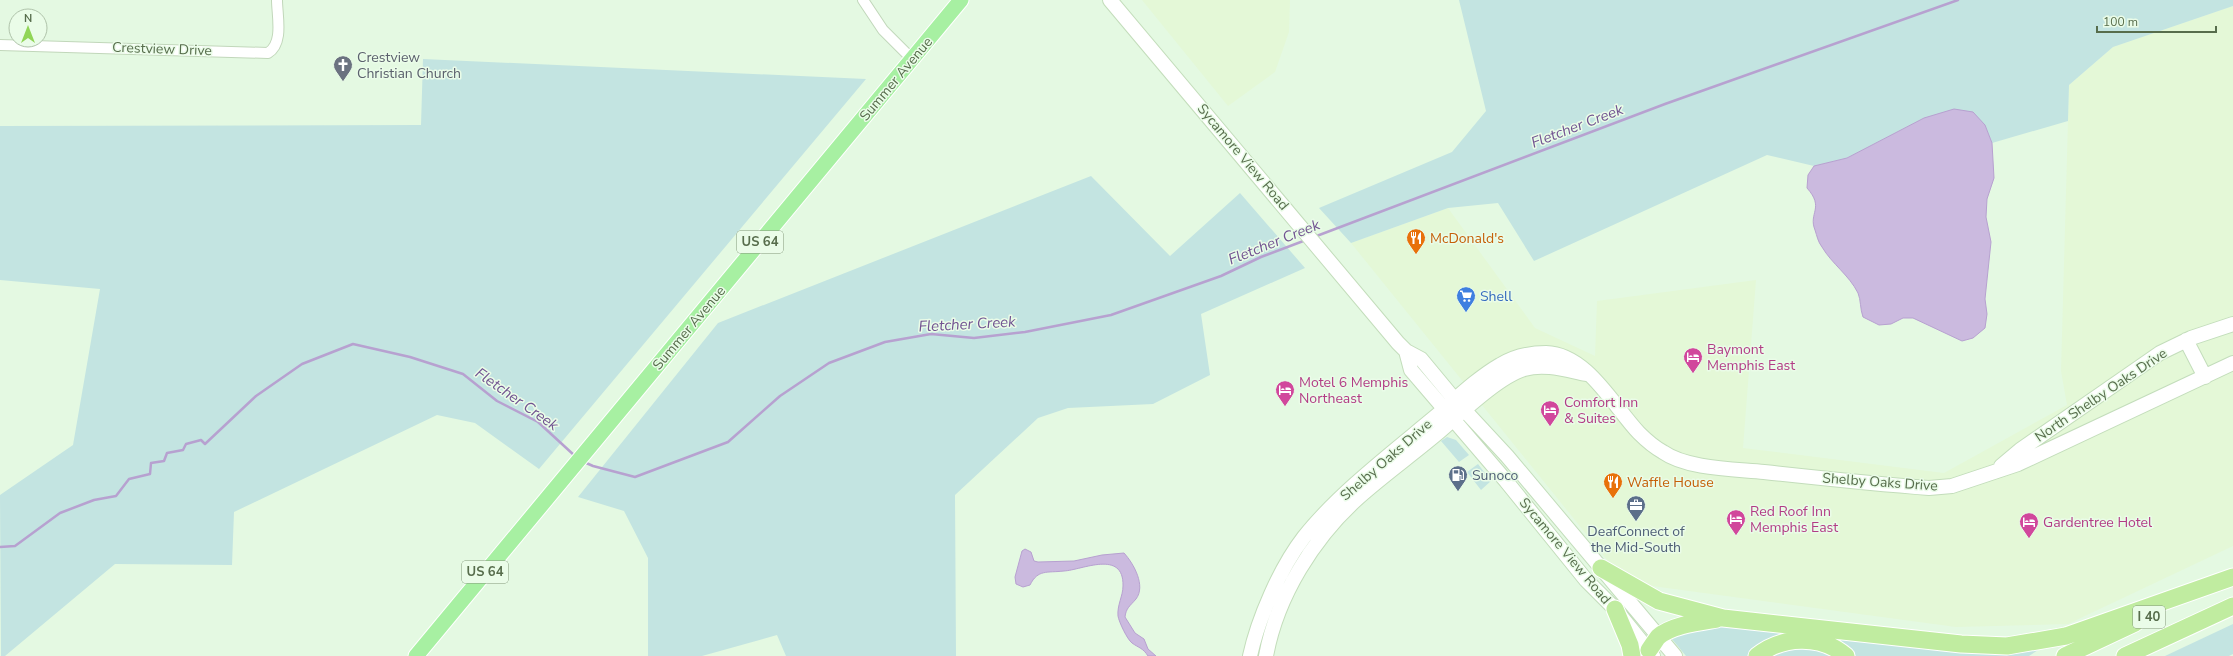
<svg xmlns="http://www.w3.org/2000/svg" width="2233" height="656" viewBox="0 0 2233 656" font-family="'Nunito Sans',sans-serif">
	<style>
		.commercial { fill: #e4f8d7 }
		.green { fill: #c3e4e1 }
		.water { fill: #cbbadf; stroke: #b7a1d0 }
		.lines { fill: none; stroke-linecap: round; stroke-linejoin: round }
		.stream { stroke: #b7a1d0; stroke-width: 2.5 }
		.street-casing { stroke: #c1d7ba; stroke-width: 12 }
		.secondary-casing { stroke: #c3ddbb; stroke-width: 16 }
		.primary-casing { stroke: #fff; stroke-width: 17 }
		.highway-casing { stroke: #fff; stroke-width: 19 }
		.street { stroke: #fff; stroke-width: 10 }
		.secondary { stroke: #fff; stroke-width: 14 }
		.primary { stroke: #a7f0a2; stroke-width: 15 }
		.highway { stroke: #c0eca0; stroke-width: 17 }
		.labels { text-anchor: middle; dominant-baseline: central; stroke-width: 3; stroke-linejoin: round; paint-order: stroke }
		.shield { fill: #eafce8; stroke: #83987b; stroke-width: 1 }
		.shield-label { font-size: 13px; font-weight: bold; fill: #576d4c }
		.street-label { font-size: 14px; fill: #576d4c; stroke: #eafce8 }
		.worship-label { font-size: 14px; fill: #5b616d; stroke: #eafce8; text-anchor: start }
		.food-label { font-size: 14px; fill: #c56008; stroke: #eafce8; text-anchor: start }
		.shop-label { font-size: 14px; fill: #366cbe; stroke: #eafce8; text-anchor: start }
		.hotel-label { font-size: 14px; fill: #b23c85; stroke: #eafce8; text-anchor: start }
		.service-label { font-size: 14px; fill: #4e5e75; stroke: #eafce8; text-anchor: start }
		.water-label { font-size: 15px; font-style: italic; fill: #715391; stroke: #eafce8 }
	</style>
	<rect width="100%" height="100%" fill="#e4f9e2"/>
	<path class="commercial" d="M1142 0H1290L1289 32 1275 72 1228 106Z
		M2233 6V546L2068 624 1956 627 1652 586 1608 561 1351 243 1448 208 1535 328 1595 356 1597 301 1756 280 1743 448 1944 473 2067 405 2061 371 2069 85 2113 47Z"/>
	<path class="green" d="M1459 0H2233V6L2113 47 2069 85 2068 121 1992 143 1985 125 1924 118 1847 158 1814 166 1767 155 1534 261 1498 203 1448 208 1351 243 1319 208 1452 152 1486 111Z
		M423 59 866 79 539 469 475 423 437 415 234 512 232 565 115 564 5 656H1L0 495 73 445 100 289 0 280V126L421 125Z
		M1091 176 1170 256 1240 193 1305 268 1201 314 1210 375 1153 404 1068 408 1038 418 955 495 956 656H786L777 635 702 656H648V558L624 511 578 497 718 323Z
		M1447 437 1456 440 1469 455 1459 462 1441 441Z
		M1478 464 1491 481 1481 490 1467 472Z
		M1723 623 2041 648 2029 656H1856L1837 642 1749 656H1686L1672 639 1673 633Z
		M2233 624V654L2229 656H2165Z
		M1800 644 1838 656H1765Z"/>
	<path class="water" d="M1954 109 1973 112 1985 125 1992 143 1994 178 1987 199 1986 217 1991 242 1985 299 1987 314 1985 328 1973 338 1962 341 1913 318H1903L1891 324 1879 325 1863 317C1860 309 1861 300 1858 293 1849 275 1832 264 1822 247 1818 242 1817 236 1815 230 1808 213 1825 208 1807 188L1808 175 1814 166 1847 158 1924 118Z
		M1025 549 1031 552 1034 561 1038 562 1074 561 1102 555 1124 553C1134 564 1146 586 1136 599 1130 606 1126 608 1125 617L1135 633 1144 639 1148 649 1156 656H1148C1143 648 1139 648 1132 643 1127 639 1119 622 1118 616 1117 605 1123 596 1123 586 1124 549 1082 570 1064 571 1047 573 1038 569 1030 585L1023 587 1016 584 1015 577 1022 551Z"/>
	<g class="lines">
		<path class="stream" d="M1314 237 1665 104 1958 0
			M584 462 593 466 635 477 728 442 780 396 829 363 885 342 931 334 974 338 1025 332 1111 315 1221 276 1261 257 1306 240
			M0 547 15 546 60 513 94 500 116 496 129 479 150 474 151 463 164 461 167 453 183 450 186 444 201 440 205 444 256 396 302 364 353 344 410 357 463 374 497 401 538 422 575 456"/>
		<g class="street-casing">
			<path id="street" d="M863 0 883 30 912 59
				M0 45 268 53C284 43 277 16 277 0"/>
		</g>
		<g class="secondary-casing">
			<path id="secondary" d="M1110 0 1398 343 1406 351 1421 359 1455 400 1507 456 1675 656
				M2186 340 2205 377
				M1406 351 1411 370 1506 481 1586 580 1615 609 1653 656
				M2001 466 2020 450 2160 353 2191 338 2233 324
				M1250 656C1258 619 1280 568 1304 537 1338 494 1393 452 1435 417 1456 399 1476 379 1500 365 1513 357 1530 353 1546 353 1587 354 1614 407 1639 433 1646 440 1654 447 1663 452 1687 469 1735 469 1764 472 1819 478 1874 484 1929 488L1952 486 2018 464 2233 363
				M1266 656C1277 596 1314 537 1359 497 1385 474 1413 454 1439 432 1460 414 1498 377 1524 369 1545 363 1566 370 1586 374"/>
		</g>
		<g class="primary-casing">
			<path id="primary" d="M416 656 961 0"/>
		</g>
		<g class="highway-casing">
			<path id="highway" d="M1601 568 1659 601 1723 618 1961 644 2007 646 2066 636 2233 577
				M1615 609 1630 645 1632 656
				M1649 650C1652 646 1655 641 1658 637 1672 625 1699 622 1717 619
				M1757 656C1782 636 1820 634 1846 656
				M2065 656 2135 623
				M2125 656 2233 606"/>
		</g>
		<use href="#street" class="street"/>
		<use href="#secondary" class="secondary"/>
		<use href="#primary" class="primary"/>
		<use href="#highway" class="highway"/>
	</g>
	<defs>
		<g id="church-pin" transform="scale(1)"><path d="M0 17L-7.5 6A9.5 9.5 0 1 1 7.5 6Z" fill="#6b7280" stroke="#eafce8"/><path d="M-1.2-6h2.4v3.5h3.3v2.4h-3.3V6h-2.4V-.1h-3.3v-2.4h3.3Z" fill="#fff"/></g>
		<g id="restaurant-pin" transform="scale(1)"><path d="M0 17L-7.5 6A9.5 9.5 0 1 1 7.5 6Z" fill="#e8710a" stroke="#eafce8"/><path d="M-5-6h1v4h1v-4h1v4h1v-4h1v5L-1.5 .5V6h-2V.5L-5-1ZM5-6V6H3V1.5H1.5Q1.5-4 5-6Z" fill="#fff"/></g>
		<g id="supermarket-pin" transform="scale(1)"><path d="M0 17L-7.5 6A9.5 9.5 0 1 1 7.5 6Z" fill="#3f7fe0" stroke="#eafce8"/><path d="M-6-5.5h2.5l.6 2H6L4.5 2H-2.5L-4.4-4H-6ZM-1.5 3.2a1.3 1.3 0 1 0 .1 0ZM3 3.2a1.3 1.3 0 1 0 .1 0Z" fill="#fff"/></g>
		<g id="hotel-pin" transform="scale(1)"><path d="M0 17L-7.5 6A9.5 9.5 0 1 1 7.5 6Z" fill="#d1479c" stroke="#eafce8"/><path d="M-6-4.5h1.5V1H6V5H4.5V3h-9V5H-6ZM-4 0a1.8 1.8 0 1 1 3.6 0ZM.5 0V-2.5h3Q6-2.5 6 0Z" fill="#fff"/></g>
		<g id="fuel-pin" transform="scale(1)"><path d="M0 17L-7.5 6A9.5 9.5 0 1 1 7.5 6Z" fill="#5c6f8a" stroke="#eafce8"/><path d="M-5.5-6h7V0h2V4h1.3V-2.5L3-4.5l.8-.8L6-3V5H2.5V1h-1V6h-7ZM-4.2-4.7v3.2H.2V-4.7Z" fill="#fff"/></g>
		<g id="office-pin" transform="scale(1)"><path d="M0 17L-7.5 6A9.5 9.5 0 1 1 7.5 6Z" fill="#5c6f8a" stroke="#eafce8"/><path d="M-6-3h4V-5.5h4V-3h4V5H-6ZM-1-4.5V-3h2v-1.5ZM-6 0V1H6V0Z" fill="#fff"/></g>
	</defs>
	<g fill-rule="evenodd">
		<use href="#church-pin" x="343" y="65"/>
		<use href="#restaurant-pin" x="1416" y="238"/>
		<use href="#supermarket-pin" x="1466" y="296"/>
		<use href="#hotel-pin" x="1693" y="357"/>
		<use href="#hotel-pin" x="1285" y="390"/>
		<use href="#hotel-pin" x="1550" y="410"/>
		<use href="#fuel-pin" x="1458" y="475"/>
		<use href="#restaurant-pin" x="1613" y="482"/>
		<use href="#office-pin" x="1636" y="505"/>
		<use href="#hotel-pin" x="1736" y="519"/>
		<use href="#hotel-pin" x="2029" y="522"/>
	</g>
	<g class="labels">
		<g class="shield">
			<rect x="737" y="231" width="46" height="22" rx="3"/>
			<rect x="462" y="561" width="46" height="22" rx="3"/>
			<rect x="2133" y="606" width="32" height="22" rx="3"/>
		</g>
		<g class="shield-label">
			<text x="760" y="242">US 64</text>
			<text x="485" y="572">US 64</text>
			<text x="2149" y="617">I 40</text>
		</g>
		<g class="street-label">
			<text transform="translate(162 49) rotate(2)">Crestview Drive</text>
			<text transform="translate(896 79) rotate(-50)">Summer Avenue</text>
			<text transform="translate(1243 157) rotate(50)">Sycamore View Road</text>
			<text transform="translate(689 328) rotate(-50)">Summer Avenue</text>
			<text transform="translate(2101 395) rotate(-34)">North Shelby Oaks Drive</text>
			<text transform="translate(1386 460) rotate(-41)">Shelby Oaks Drive</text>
			<text transform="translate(1880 482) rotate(4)">Shelby Oaks Drive</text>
			<text transform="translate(1565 551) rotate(50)">Sycamore View Road</text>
		</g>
		<g class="worship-label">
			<text x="357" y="57">Crestview<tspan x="357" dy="16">Christian Church</tspan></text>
		</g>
		<g class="food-label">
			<text x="1430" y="238">McDonald's</text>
			<text x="1627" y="482">Waffle House</text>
		</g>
		<g class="shop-label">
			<text x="1480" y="296">Shell</text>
		</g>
		<g class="hotel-label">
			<text x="1707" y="349">Baymont<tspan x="1707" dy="16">Memphis East</tspan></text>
			<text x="1299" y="382">Motel 6 Memphis<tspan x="1299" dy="16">Northeast</tspan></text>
			<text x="1564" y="402">Comfort Inn<tspan x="1564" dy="16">&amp; Suites</tspan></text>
			<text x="1750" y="511">Red Roof Inn<tspan x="1750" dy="16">Memphis East</tspan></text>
			<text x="2043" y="522">Gardentree Hotel</text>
		</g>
		<g class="service-label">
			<text x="1472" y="475">Sunoco</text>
			<text x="1636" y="531" text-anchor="middle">DeafConnect of<tspan x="1636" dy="16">the Mid-South</tspan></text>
		</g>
		<g class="water-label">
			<text transform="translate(1577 126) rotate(-21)">Fletcher Creek</text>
			<text transform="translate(1274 242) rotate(-22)">Fletcher Creek</text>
			<text transform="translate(967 324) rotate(-3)">Fletcher Creek</text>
			<text transform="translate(517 399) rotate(35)">Fletcher Creek</text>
		</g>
	</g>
	<g transform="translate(28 28)"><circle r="19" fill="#eafce8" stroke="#afc3aa"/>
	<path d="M0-3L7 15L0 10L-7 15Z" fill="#90d556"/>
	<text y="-6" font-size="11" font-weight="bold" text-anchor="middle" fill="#576d4c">N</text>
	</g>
	<path d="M2097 26v6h119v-6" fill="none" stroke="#576d4c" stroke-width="2"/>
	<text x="2103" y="26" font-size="12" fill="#576d4c" stroke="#eafce8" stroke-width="3" paint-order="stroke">100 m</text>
</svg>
